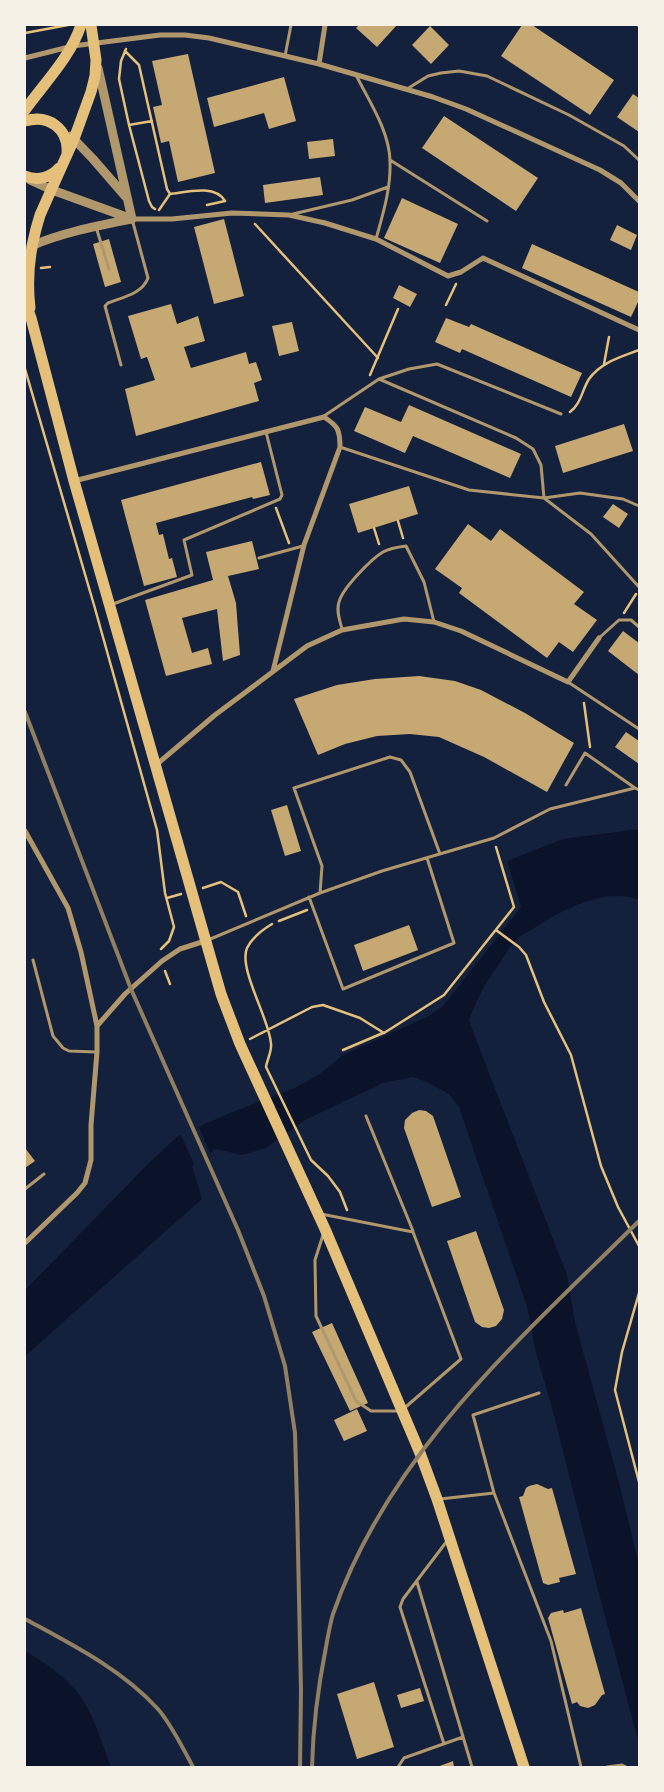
<svg xmlns="http://www.w3.org/2000/svg" width="664" height="1792" viewBox="0 0 664 1792" font-family="'Nunito Sans',sans-serif">
	<style>
		.water { fill: #0b132b }
		.pier { fill: #14213d }
		.building { fill: #c6a872 }
		.lines { fill: none; stroke-linecap: round; stroke-linejoin: round }
		.path { stroke: #e5c07b; stroke-width: 2.5 }
		.service { stroke: #b1986c; stroke-width: 3 }
		.minor { stroke: #b1986c; stroke-width: 5 }
		.tertiary { stroke: #b1986c; stroke-width: 9 }
		.primary { stroke: #e5c07b; stroke-width: 11 }
		.rail { stroke: #918062; stroke-width: 4 }
	</style>
	<rect width="100%" height="100%" fill="#14213d"/>
	<path class="water" d="M639 829V900C607 886 559 911 533 929 528 933 521 934 517 939 511 945 506 953 501 961 488 980 476 998 469 1021L567 1275 575 1322 621 1490 639 1565V1744L597 1586 555 1419 535 1349 528 1310 459 1107 449 1094 427 1082 413 1077 383 1083 305 1120 266 1148 242 1155 216 1149 192 1166 202 1199 25 1356V1290L149 1163 178 1136 230 1113 295 1088 321 1073 343 1055 429 1016 443 1006 521 907 507 861 563 839Z
		M25 1651C44 1662 63 1675 77 1692 92 1710 103 1745 111 1767H25Z"/>
	<path class="pier" d="M198 1125 211 1155 195 1166 180 1133Z"/>
	<path class="building" d="M359 25H397L377 47 356 28Z
		M522 25H532L614 80 590 115 501 56Z
		M430 26 449 45 431 64 412 45Z
		M188 54 215 173 178 182 169 141 161 143 153 107 162 105 152 61Z
		M284 77 296 121 269 129 264 113 214 127 207 98Z
		M633 94 639 98V132L617 117Z
		M444 116 538 178 516 211 422 148Z
		M333 139 335 156 309 159 307 142Z
		M320 177 323 195 265 203 263 185Z
		M402 198 458 224 440 263 384 238Z
		M224 219 244 296 214 304 194 227Z
		M617 225 637 235 631 250 610 240Z
		M109 239 121 282 105 287 93 244Z
		M532 244 639 292V300L631 317 522 268Z
		M399 285 417 294 410 307 393 298Z
		M171 304 177 324 198 316 205 341 184 347 191 368 246 352 249 364 256 362 262 380 254 383 259 401 136 436 125 389 155 380 147 357 141 359 128 316Z
		M446 318 469 327 471 324 582 373 571 397 462 349 460 353 435 342Z
		M292 322 299 351 279 356 272 326Z
		M409 405 521 454 510 478 413 436 405 453 354 431 365 407 401 422Z
		M624 424 633 451 563 473 555 446Z
		M261 462 270 495 253 499 252 497 156 523 159 535 163 534 169 559 172 558 177 577 144 586 121 500Z
		M409 486 418 514 358 533 349 504Z
		M613 504 628 514 619 528 603 517Z
		M468 524 491 541 500 529 584 592 574 604 597 620 573 652 559 642 547 658 459 593 462 588 435 569Z
		M252 541 259 569 228 576 236 603 240 655 223 661 217 609 182 618 192 653 208 648 212 664 166 676 145 600 213 580 206 552Z
		M623 631 639 643V675L608 651Z
		M419 676 455 681 481 690 525 713 574 743 547 792 484 757 439 737 410 734 377 736 345 744 318 755 294 699 337 685 375 679Z
		M626 732 639 741V764L615 747Z
		M287 805 301 851 285 856 271 810Z
		M409 925 418 950 363 971 354 945Z
		M419 1110 426 1111 433 1116 461 1197 432 1207 404 1128 405 1120 412 1113Z
		M25 1148 35 1161 25 1168Z
		M476 1231 504 1310 502 1319 496 1326 489 1328 482 1327 475 1322 447 1241Z
		M332 1323 368 1403 350 1411 312 1332Z
		M357 1409 367 1431 344 1441 334 1420Z
		M537 1484 548 1489 552 1488 576 1574 559 1578 560 1582 548 1585 543 1583 519 1497 523 1496 526 1488 529 1486Z
		M581 1608 605 1694 602 1695 595 1705 588 1708 580 1706 577 1702 572 1704 548 1618 551 1613 563 1610 564 1613Z
		M374 1682 394 1747 357 1759 337 1694Z
		M420 1688 424 1701 401 1708 397 1695Z
		M453 1761 454 1767H437Z"/>
	<g class="lines">
		<path class="path" d="M25 33 68 25
			M126 49 121 61 119 79 129 125 149 201 152 207 155 209
			M125 51 139 65 167 189 170 194C187 192 215 184 225 201
			M129 125 152 121
			M207 205 225 201
			M159 210 170 194
			M255 224 378 358
			M41 268 50 267
			M446 305 456 284
			M604 364 609 337
			M25 369 94 605 157 830 165 893 174 927 169 941 161 949
			M370 375 398 309
			M570 412C581 404 582 390 589 379 601 362 621 357 639 350
			M276 508 289 543
			M398 521 403 538
			M374 528 379 544
			M624 613 636 594
			M584 703 590 747
			M203 888 221 882 238 892 246 916
			M167 898 181 894
			M279 921 307 910
			M272 924C262 930 252 938 247 948 238 969 270 1020 271 1044 272 1051 267 1060 266 1067L311 1160 328 1176 340 1192 347 1210
			M496 930 519 947 526 955 544 1002 571 1055 601 1166 618 1207 639 1246
			M165 971 170 984
			M250 1039 312 1007 323 1005 360 1018 384 1033 444 995 514 907 496 847
			M343 1050 383 1033
			M639 1293 622 1352 615 1390 639 1482"/>
		<path class="service" d="M638 25 639 26
			M285 56 291 25
			M356 75C369 101 390 132 390 162 391 188 383 214 376 239
			M407 89 428 76 441 73 459 71 487 76 569 115 624 146 639 160
			M390 160 487 221
			M293 214 352 200 388 187
			M96 227 109 269
			M121 365 105 306 108 303C123 297 142 294 148 278L132 219
			M379 379 516 438 533 449 541 465 544 498 591 534 639 587
			M324 416 379 379 409 369 437 364 561 414
			M340 447 469 490 544 498 580 493 623 499 639 506
			M259 558 303 546
			M113 604 192 575 184 540 280 499 282 495 266 432
			M342 629C340 621 336 611 339 602 342 589 371 559 383 552 390 548 398 547 406 546L424 582 434 622
			M599 638 619 620H631L639 627
			M568 682 639 729
			M566 785 585 753 635 788
			M320 893 382 871 494 838 550 809 635 788 639 790
			M309 897 343 989 454 943 427 858
			M208 940 320 893 322 866 294 788 390 757 401 760 410 772 440 854
			M33 960 53 1036 63 1048 69 1051 96 1052
			M366 1116 413 1231
			M25 1189 44 1174
			M321 1214 413 1232 461 1359 401 1411H371L356 1401 316 1316 315 1260 323 1235
			M494 1493 473 1415 539 1393
			M440 1499 494 1493 551 1641 581 1767
			M417 1582 472 1767
			M444 1744 400 1607 403 1599 447 1541
			M398 1767 404 1758 463 1737
			M607 1767 622 1765 626 1767"/>
		<path class="minor" d="M25 58 73 46 160 35H185L209 38 319 64 433 97 466 109 600 170 621 183 639 201
			M319 64 325 25
			M132 219H172L232 213 289 215 325 223 376 239 448 276 461 272 483 258 639 330
			M74 481 324 417C338 426 340 430 340 447L304 545 273 671
			M156 765 215 715 307 646 342 630 404 619 434 622 461 631 568 682 599 638
			M25 831 68 908 81 952 97 1026
			M25 1243 77 1193 85 1183 91 1160V1125L97 1052V1026L125 994 162 961 180 949 205 941"/>
		<path class="tertiary" d="M98 68 132 219
			M71 136 93 159 126 197
			M30 180 52 190 132 219
			M31 246C64 232 97 226 132 219"/>
		<path class="primary" d="M25 110C45 82 70 58 81 25
			M25 121C49 114 69 129 67 154
			M25 176C37 181 51 178 59 168
			M25 302 31 318 74 481 221 994 240 1044 325 1229 420 1453 437 1499 524 1767
			M30 308C27 282 29 255 36 229L40 215 74 139 91 92 95 76 96 60 91 25"/>
		<path class="rail" d="M25 712 131 989 238 1230 264 1296 285 1366 295 1433 297 1504 301 1690 300 1767
			M25 1619C71 1644 121 1669 157 1708 170 1722 184 1750 193 1767
			M312 1767C313 1727 318 1687 326 1647 328 1636 330 1624 333 1614 389 1452 521 1338 639 1221"/>
	</g>
	<rect width="664" height="1792" fill="none" stroke="#f6f1e7" stroke-width="52"/>
</svg>
